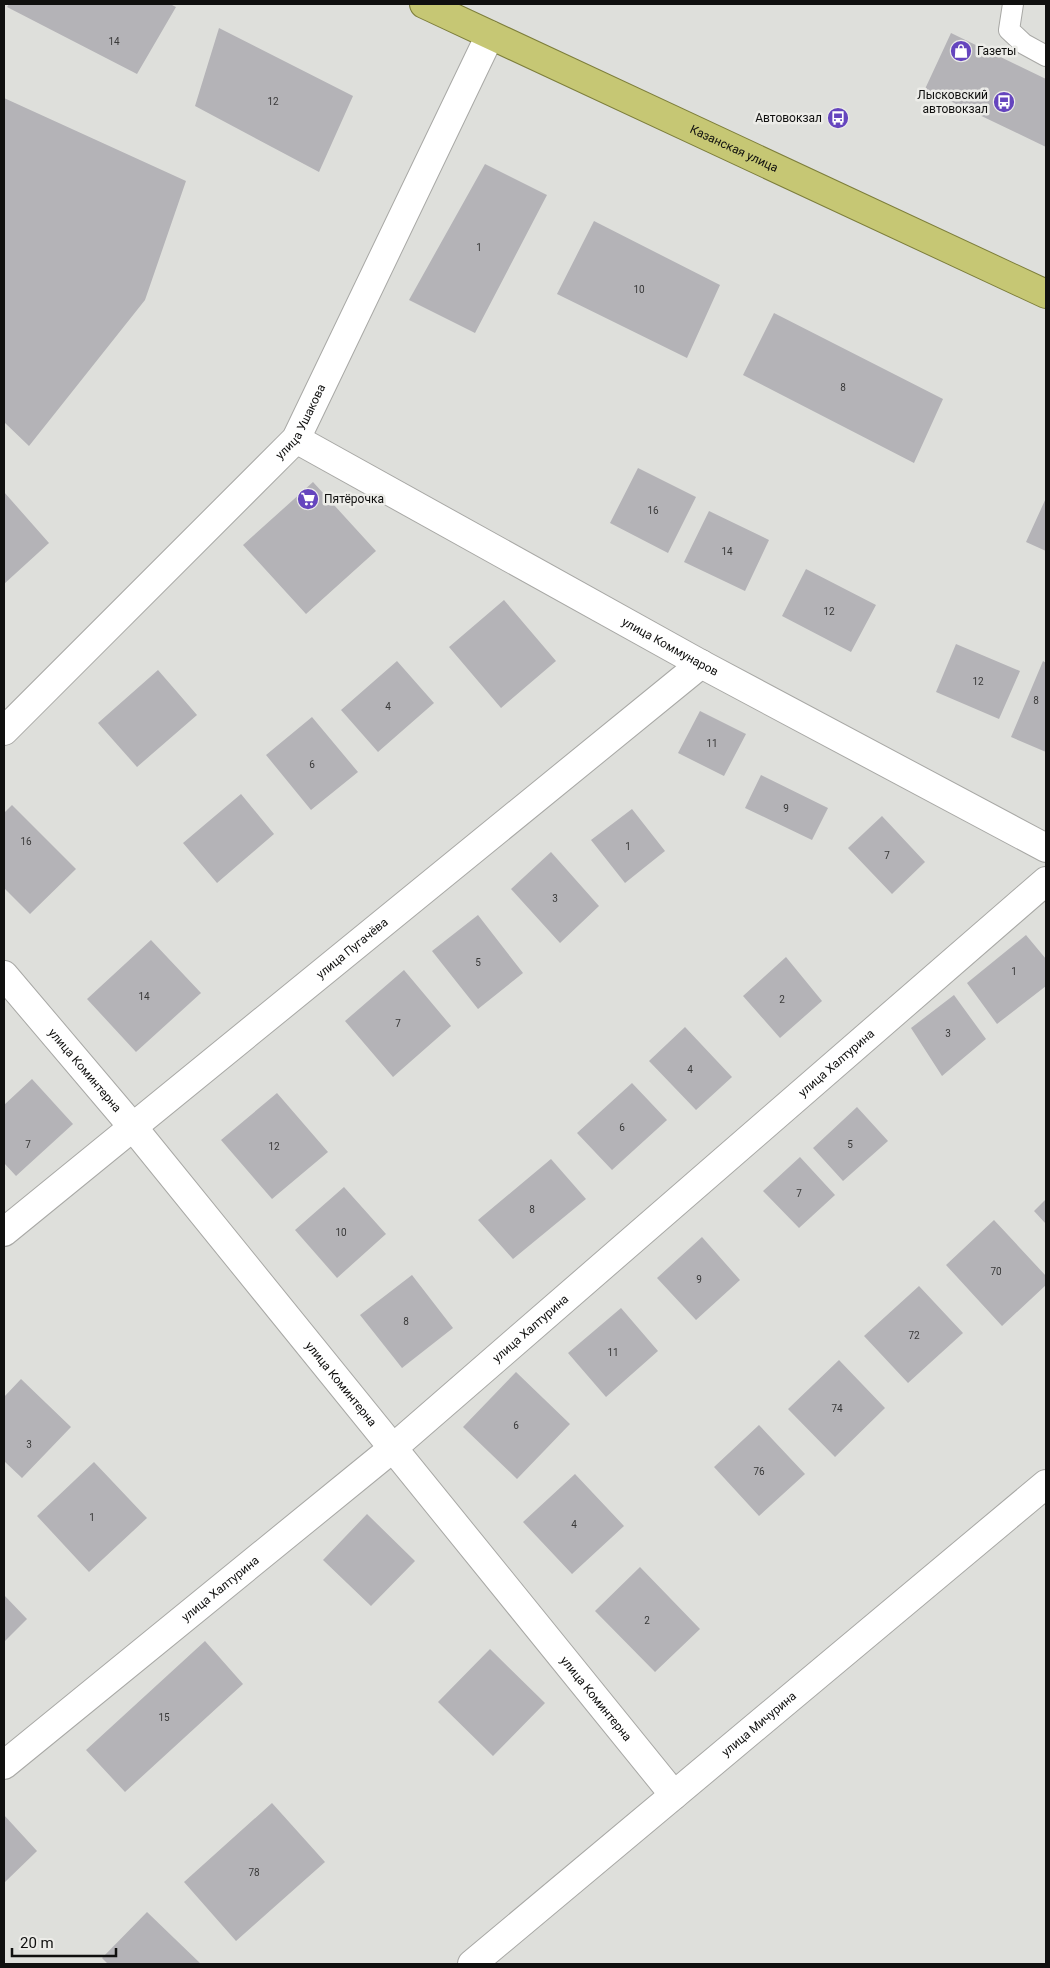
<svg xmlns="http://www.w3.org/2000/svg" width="1050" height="1968" viewBox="0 0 1050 1968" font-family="Roboto,sans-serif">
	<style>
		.building { fill: #b4b3b7 }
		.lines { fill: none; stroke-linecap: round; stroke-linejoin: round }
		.service-casing { stroke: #a8a8a5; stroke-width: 22 }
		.minor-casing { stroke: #a8a8a5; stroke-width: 30 }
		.secondary-casing { stroke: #a8a8a5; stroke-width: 30 }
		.trunk-casing { stroke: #7d7e3b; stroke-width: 30 }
		.service { stroke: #fff; stroke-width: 20 }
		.minor { stroke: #fff; stroke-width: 28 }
		.secondary { stroke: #fff; stroke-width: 28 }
		.trunk { stroke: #c6c774; stroke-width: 28 }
		.labels { text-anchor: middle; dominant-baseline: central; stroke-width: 5; stroke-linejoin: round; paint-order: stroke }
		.number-label { font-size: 10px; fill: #393939 }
		.poi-label { font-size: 12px; fill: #10100f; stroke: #ecece8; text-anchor: start }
		.street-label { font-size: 12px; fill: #10100f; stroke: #ecece8 }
	</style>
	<rect width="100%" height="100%" fill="#dedfdb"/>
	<path class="building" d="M9 4H170L176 7 137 74 7 7Z
		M219 28 353 96 319 172 195 106Z
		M951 33 1046 79V147L925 89Z
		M4 98 186 181 145 300 29 446 4 422Z
		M485 164 547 195 475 333 409 300Z
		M594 221 720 285 687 358 557 294Z
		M774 313 943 399 914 463 743 375Z
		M638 468 696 497 668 553 610 523Z
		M313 482 376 551 306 614 243 545Z
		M4 492 49 543 4 584Z
		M1046 498V551L1026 542Z
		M709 511 769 540 745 591 684 562Z
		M806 569 876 605 851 652 782 616Z
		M504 600 556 661 501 708 449 647Z
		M956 644 1020 671 999 719 936 692Z
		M397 661 434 703 378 752 341 710Z
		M1043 661 1046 663V752L1011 737Z
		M158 670 197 715 137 767 98 723Z
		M700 711 746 734 724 776 678 753Z
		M312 717 358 772 311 810 266 755Z
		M761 775 828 808 812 840 745 808Z
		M241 794 274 834 217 883 183 843Z
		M12 805 76 869 30 914 4 888V813Z
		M632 809 665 851 625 883 591 840Z
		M882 816 925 862 892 894 848 848Z
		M551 852 599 906 560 943 511 889Z
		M478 915 523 973 478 1009 432 951Z
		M1026 935 1046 959V986L997 1024 967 983Z
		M151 940 201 993 136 1052 87 999Z
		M786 957 822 1001 780 1038 743 996Z
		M404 970 451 1026 393 1077 345 1021Z
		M954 995 986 1039 942 1076 911 1028Z
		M685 1027 732 1077 696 1110 649 1061Z
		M32 1079 73 1124 16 1176 4 1163V1105Z
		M632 1083 667 1120 612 1170 577 1133Z
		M277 1093 328 1152 272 1199 221 1140Z
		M857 1107 888 1141 843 1181 813 1148Z
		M800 1157 835 1195 799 1228 763 1191Z
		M551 1159 586 1199 513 1259 478 1220Z
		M344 1187 386 1234 337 1278 295 1230Z
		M1046 1199V1224L1034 1211Z
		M994 1220 1046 1276V1285L1002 1326 946 1265Z
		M702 1237 740 1280 696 1320 657 1278Z
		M412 1275 453 1328 402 1368 360 1315Z
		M919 1286 963 1333 908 1383 864 1336Z
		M621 1308 658 1351 606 1397 568 1353Z
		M839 1360 885 1408 835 1457 788 1409Z
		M516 1372 570 1424 517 1479 463 1427Z
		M21 1379 71 1427 22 1478 4 1461V1397Z
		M759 1425 805 1474 759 1516 714 1467Z
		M94 1462 147 1518 89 1572 37 1516Z
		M575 1474 624 1526 572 1574 523 1522Z
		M367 1514 415 1561 371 1606 323 1560Z
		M640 1567 700 1629 655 1672 595 1611Z
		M4 1595 27 1619 4 1642Z
		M205 1641 243 1684 125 1792 86 1750Z
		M490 1649 545 1703 493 1756 438 1702Z
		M272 1803 325 1862 236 1941 184 1882Z
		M4 1815 37 1851 4 1883Z
		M147 1912 201 1964H108L102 1958Z"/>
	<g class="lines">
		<g class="service-casing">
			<path id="service" d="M1013 4 1009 30 1024 44 1046 56"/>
		</g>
		<g class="minor-casing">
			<g id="minor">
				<path id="s1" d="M296 439 701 664 1046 848"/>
				<path id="s2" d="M4 731 296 439 490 35"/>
				<path id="s3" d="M4 975 132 1126 674 1795"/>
				<path id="s4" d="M4 1232 701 664"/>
				<path id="s5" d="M4 1765 393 1448 1046 881"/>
			</g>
		</g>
		<g class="secondary-casing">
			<g id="secondary">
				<path id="s6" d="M472 1964 1046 1484"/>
			</g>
		</g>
		<g class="trunk-casing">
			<g id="trunk">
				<path id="s7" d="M424 4 1046 294"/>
			</g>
		</g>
		<use href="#service" class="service"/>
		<use href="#minor" class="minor"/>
		<use href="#secondary" class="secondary"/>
		<use href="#trunk" class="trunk"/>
	</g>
	<defs>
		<g id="shop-disc" transform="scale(1.125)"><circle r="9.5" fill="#6545be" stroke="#ecece8"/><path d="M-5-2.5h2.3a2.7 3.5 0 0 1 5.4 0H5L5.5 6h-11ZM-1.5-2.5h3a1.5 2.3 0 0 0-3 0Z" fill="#fff"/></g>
		<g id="bus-disc" transform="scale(1.125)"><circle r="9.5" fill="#6545be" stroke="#ecece8"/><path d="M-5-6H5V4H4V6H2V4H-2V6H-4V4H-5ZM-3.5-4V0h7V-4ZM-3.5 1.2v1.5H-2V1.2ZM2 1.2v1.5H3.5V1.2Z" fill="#fff"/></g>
		<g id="supermarket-disc" transform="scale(1.125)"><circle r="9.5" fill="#6545be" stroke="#ecece8"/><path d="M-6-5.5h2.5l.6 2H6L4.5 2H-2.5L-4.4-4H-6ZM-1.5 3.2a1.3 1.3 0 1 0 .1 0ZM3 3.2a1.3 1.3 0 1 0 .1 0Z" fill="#fff"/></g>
	</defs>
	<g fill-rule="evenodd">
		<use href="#shop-disc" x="961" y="51"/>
		<use href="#bus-disc" x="1004" y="102"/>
		<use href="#bus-disc" x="838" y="118"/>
		<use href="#supermarket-disc" x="308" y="499"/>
	</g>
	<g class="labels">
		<g class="number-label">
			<text x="114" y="41">14</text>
			<text x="273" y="101">12</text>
			<text x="479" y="247">1</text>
			<text x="639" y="289">10</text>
			<text x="843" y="387">8</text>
			<text x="653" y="510">16</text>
			<text x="727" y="551">14</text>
			<text x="829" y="611">12</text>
			<text x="978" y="681">12</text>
			<text x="1036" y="700">8</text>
			<text x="388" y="706">4</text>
			<text x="712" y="743">11</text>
			<text x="312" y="764">6</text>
			<text x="786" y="808">9</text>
			<text x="26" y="841">16</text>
			<text x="628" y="846">1</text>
			<text x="887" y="855">7</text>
			<text x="555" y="898">3</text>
			<text x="478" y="962">5</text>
			<text x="1014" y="971">1</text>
			<text x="144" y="996">14</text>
			<text x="782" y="999">2</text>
			<text x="398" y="1023">7</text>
			<text x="948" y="1033">3</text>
			<text x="690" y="1069">4</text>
			<text x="622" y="1127">6</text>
			<text x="28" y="1144">7</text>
			<text x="850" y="1144">5</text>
			<text x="274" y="1146">12</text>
			<text x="799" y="1193">7</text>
			<text x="532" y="1209">8</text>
			<text x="341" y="1232">10</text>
			<text x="996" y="1271">70</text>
			<text x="699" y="1279">9</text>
			<text x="406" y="1321">8</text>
			<text x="914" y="1335">72</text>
			<text x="613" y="1352">11</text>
			<text x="837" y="1408">74</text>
			<text x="516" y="1425">6</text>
			<text x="29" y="1444">3</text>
			<text x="759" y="1471">76</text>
			<text x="92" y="1517">1</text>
			<text x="574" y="1524">4</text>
			<text x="647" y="1620">2</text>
			<text x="164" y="1717">15</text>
			<text x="254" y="1872">78</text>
		</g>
		<g class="poi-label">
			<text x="977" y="51">Газеты</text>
			<text x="988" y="95" text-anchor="end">Лысковский<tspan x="988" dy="14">автовокзал</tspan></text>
			<text x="822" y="118" text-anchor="end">Автовокзал</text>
			<text x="324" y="499">Пятёрочка</text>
		</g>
		<g class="street-label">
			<text stroke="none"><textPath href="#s7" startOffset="342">Казанская улица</textPath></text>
			<text stroke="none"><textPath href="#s2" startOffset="430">улица Ушакова</textPath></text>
			<text stroke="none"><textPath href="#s1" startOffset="428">улица Коммунаров</textPath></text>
			<text stroke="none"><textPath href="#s4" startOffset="449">улица Пугачёва</textPath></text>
			<text stroke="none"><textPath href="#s5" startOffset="1089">улица Халтурина</textPath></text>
			<text stroke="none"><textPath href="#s3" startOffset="125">улица Коминтерна</textPath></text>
			<text stroke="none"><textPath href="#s5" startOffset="684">улица Халтурина</textPath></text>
			<text stroke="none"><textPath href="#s3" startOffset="530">улица Коминтерна</textPath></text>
			<text stroke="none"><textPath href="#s5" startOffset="279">улица Халтурина</textPath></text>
			<text stroke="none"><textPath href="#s3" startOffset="935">улица Коминтерна</textPath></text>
			<text stroke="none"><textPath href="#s6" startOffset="374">улица Мичурина</textPath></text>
		</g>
	</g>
	<rect width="1050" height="1968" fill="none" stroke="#10100f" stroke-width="10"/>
	<path d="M12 1948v8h104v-8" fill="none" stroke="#10100f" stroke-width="2.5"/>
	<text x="20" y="1948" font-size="15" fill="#10100f" stroke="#ecece8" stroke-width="4" paint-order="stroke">20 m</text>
</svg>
